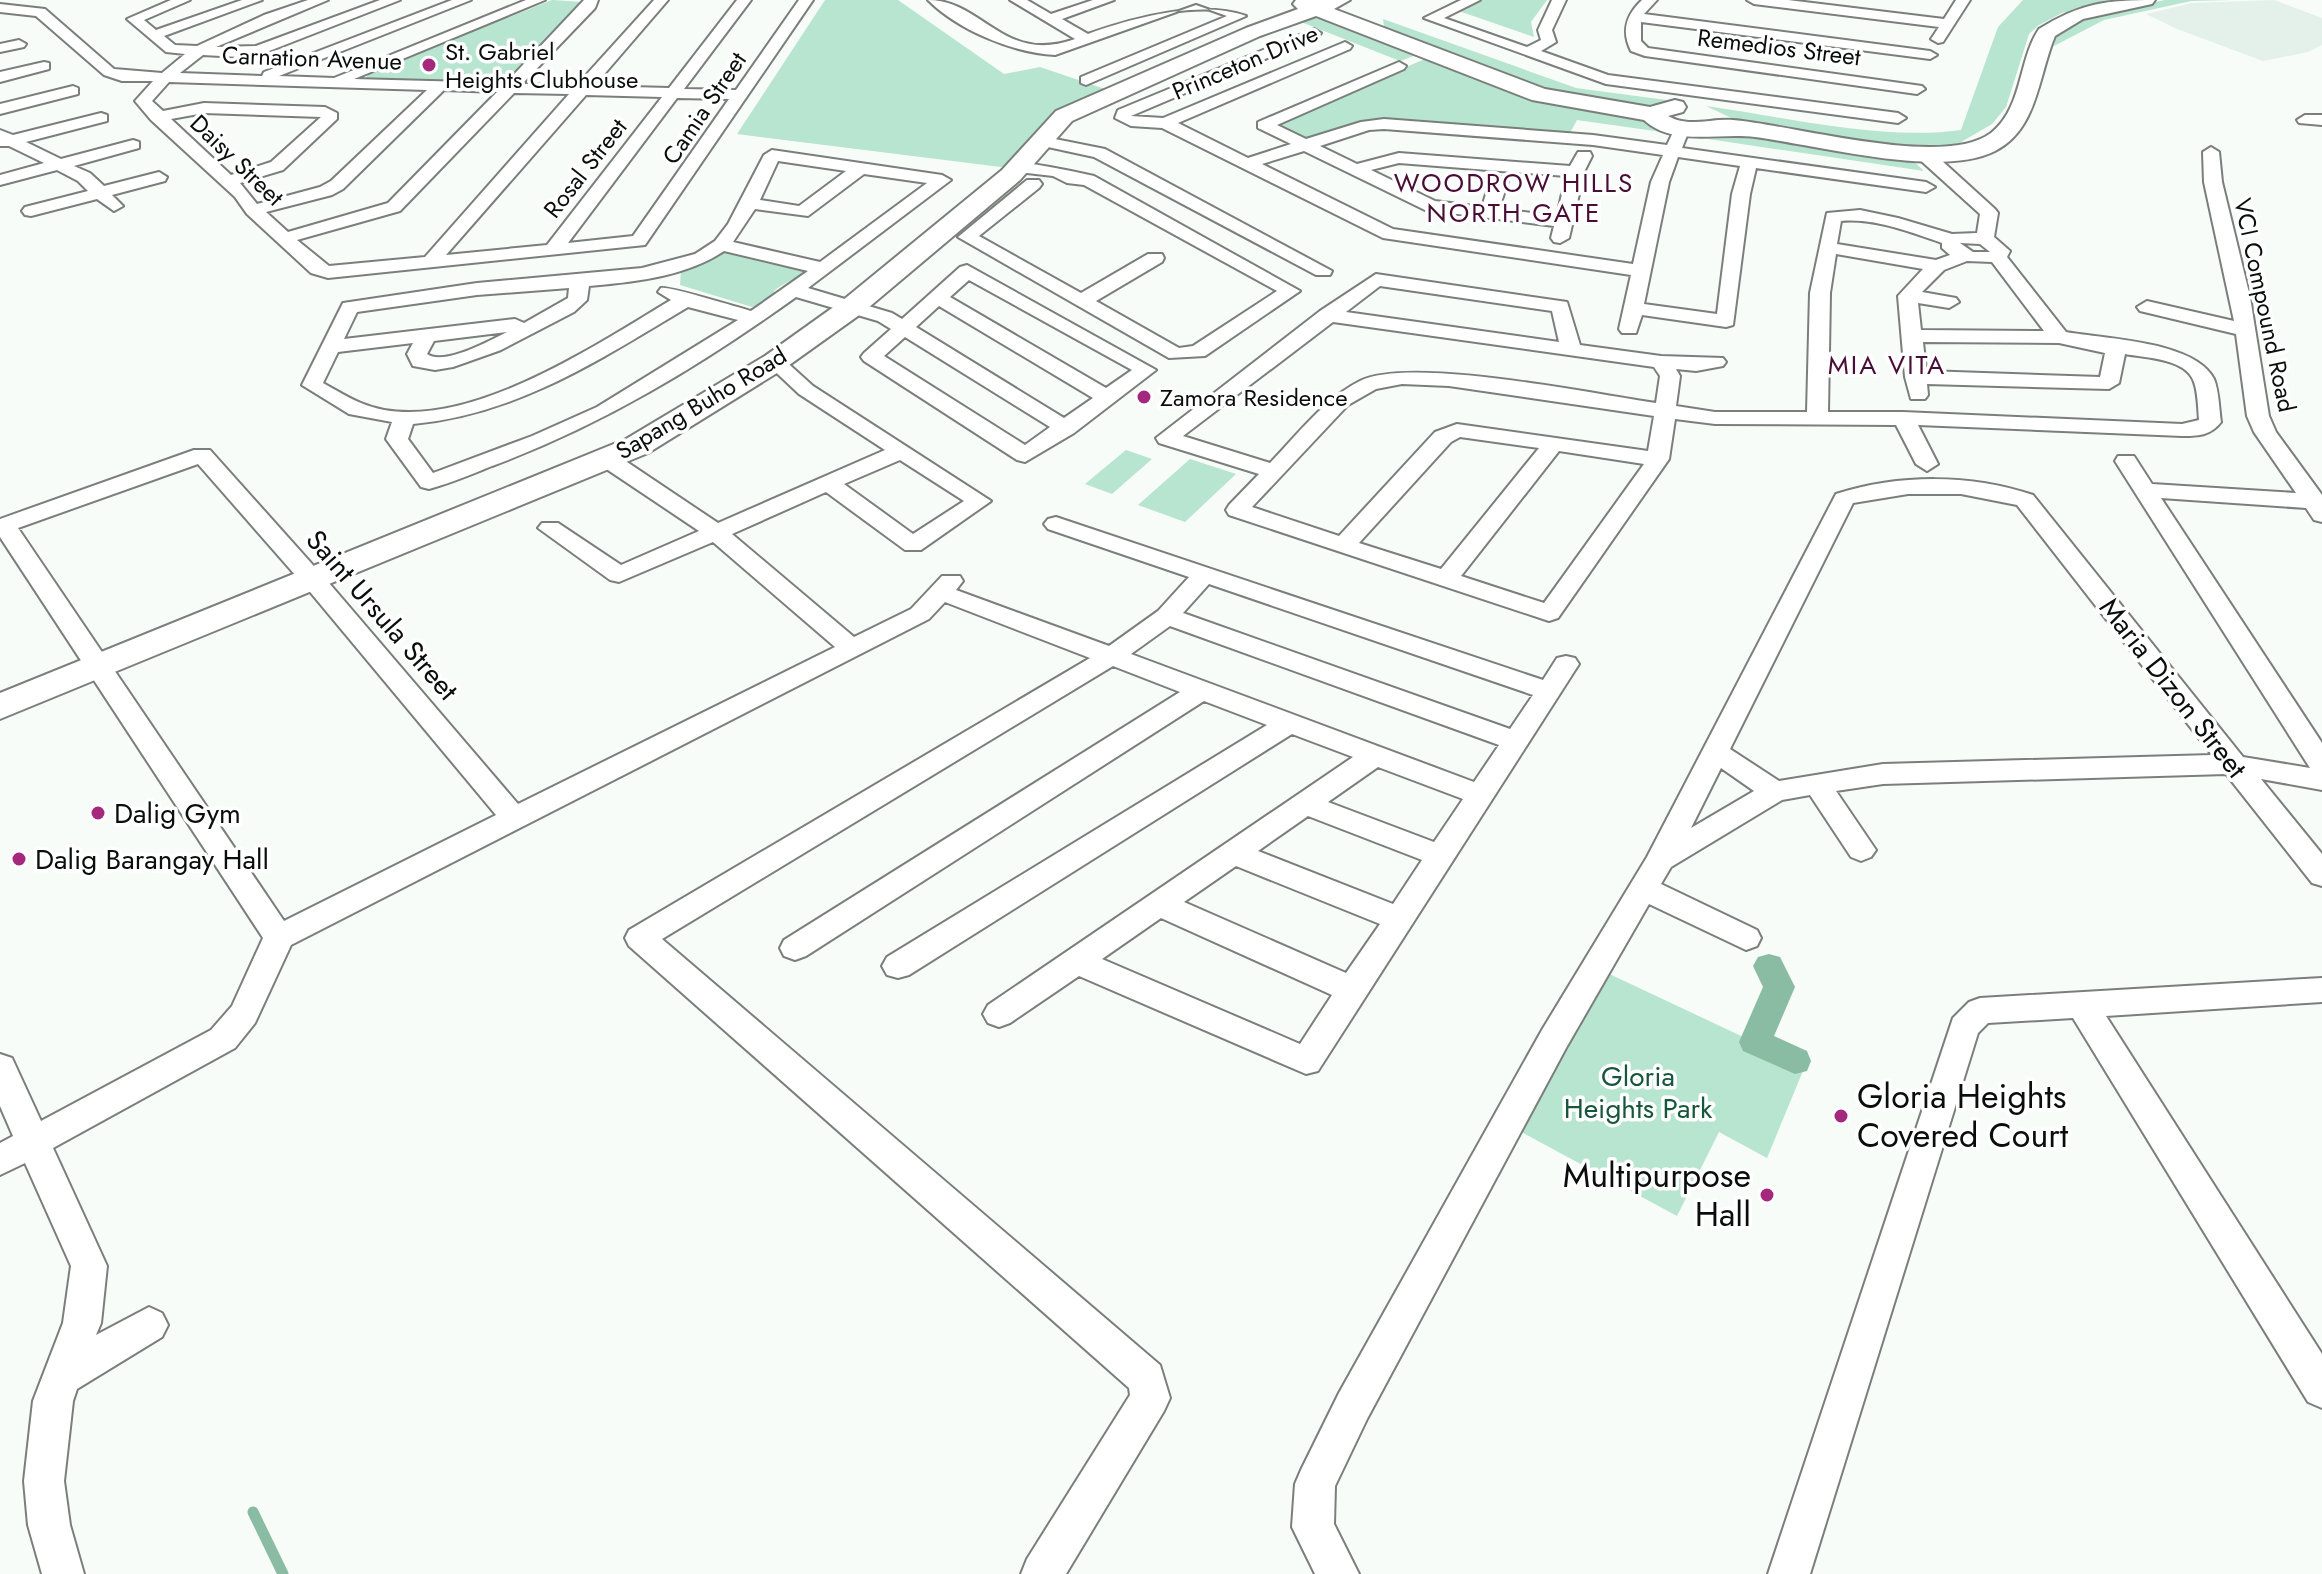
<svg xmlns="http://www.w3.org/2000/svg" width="2322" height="1574" viewBox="0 0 2322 1574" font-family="Jost,sans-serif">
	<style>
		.built { fill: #e4f0ea }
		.green { fill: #b7e5cf }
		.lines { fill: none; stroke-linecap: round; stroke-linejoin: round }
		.stream { stroke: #8abca4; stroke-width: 11 }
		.canal { fill: #8abca4; fill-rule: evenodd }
		.street-casing { stroke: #7a7f7c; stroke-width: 4 }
		.secondary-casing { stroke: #7a7f7c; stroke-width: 4 }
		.street { fill: #fff; fill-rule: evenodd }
		.secondary { fill: #fff; fill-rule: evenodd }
		.poi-dot { fill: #a4287c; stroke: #fff; stroke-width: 3 }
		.labels { text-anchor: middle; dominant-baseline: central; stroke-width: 7; stroke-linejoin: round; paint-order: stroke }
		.far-street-label { font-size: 24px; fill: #0b0d0c; stroke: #fff }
		.far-poi-label { font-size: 24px; fill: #0b0d0c; stroke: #fff; text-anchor: start }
		.far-neighbourhood-label { font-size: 26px; letter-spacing: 2px; fill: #490e35; stroke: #fff }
		.street-label { font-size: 28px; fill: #0b0d0c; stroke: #fff }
		.poi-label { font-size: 28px; fill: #0b0d0c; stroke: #fff; text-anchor: start }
		.park-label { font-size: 28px; fill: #17553e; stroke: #fff }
		.near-poi-label { font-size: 34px; fill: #0b0d0c; stroke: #fff; text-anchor: start }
	</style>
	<rect width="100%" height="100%" fill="#f7fcf9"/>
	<path class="built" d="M2274 0 2322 18V45L2308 52 2263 61 2177 29 2146 14 2192 3Z"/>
	<path class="green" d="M552 0 583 2 508 79 501 82 366 78 370 72Z
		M825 0H898L1004 74 1040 67 1108 90 1009 168 737 134Z
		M1478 0H1547L1531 22 1534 37 1453 9Z
		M2023 0H2112L2062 13 2039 25 2029 34 2006 107 1992 124 1956 145 1905 146 1742 123 1706 106C1786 117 1881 141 1961 130L1998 27Z
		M2165 0H2232L2191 1 2104 20 2054 46 2057 32 2082 18Z
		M1304 17C1332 17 1391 43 1419 54L1400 61 1296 20Z
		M1383 19 1576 88 1674 101 1637 107 1557 94 1398 35 1384 27Z
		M1427 58 1531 98 1580 109 1641 118 1669 133 1577 120 1570 133 1380 121 1304 140 1273 125Z
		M1723 129 1911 159 1924 171 1688 136Z
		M727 249 811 269C800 280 786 280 774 291L773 298 752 307 680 285 681 270Z
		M1126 450 1152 459 1112 494 1085 484Z
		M1190 459 1236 474 1185 522 1138 505Z
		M1603 971 1805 1066 1767 1158 1719 1132 1677 1216 1514 1128Z"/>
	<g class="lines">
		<path class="stream" d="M253 1512 283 1574"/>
		<path class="canal" d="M1769 954 1780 957 1795 987 1774 1036 1807 1051 1811 1061 1807 1071 1795 1074 1743 1051 1739 1042 1763 987 1753 966 1758 957Z"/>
		<g class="street-casing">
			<path id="street" d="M171 0H190L144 20 156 30 242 0H262L164 36 175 45 197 46 264 15 308 0H328L216 47 256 46 380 0H400L264 53 239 57 203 55 180 73 262 76 264 72 452 0H471L279 76 334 78 526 0H545L354 79 506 83 584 0H598L595 8 522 84 577 85 654 0H668L594 86 669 88 737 0H751L684 89 736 90 799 0H813L645 245 328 278 311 273 247 214 235 197 151 120 135 101 153 81H122L104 75 36 16 0 12V4L45 9 114 69 162 73 185 54 166 52 127 19ZM169 82 427 90 331 181 320 187 257 204 240 183 283 170 337 119V113L325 107 204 103 163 111 152 101ZM444 90 497 92 388 203 288 232 266 212 332 195 343 189ZM514 93 569 94 425 257 329 266 297 240 400 211ZM586 95 662 97 547 245 446 255ZM677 98 729 99 633 236 568 243ZM204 113 321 117 271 162 231 175 171 119Z
				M928 0C983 0 1003 65 1075 39L1010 0H1027L1051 14 1093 0H1114L1062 19 1088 34C1135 17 1201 0 1246 16L1086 85 1081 83V77L1227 16 1196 5 1055 55C1013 53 958 30 928 0Z
				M1461 0H1480L1444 18 1527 47 1541 40 1538 30 1552 0H1566L1552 30 1556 42 1541 51 1608 75 1898 113 1906 118 1898 123 1606 84 1424 18Z
				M1642 0H1657L1644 14 1930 51 1937 55 1930 59 1641 22V41L1648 48 1922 86 1925 89 1917 94 1645 56 1631 51C1621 31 1626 15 1642 0Z
				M1747 0H1788L1944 19 1956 0H1970L1943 42 1938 43 1931 39 1939 27 1754 4Z
				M1314 29 1321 33 1319 36 1131 116 1163 118 1345 42 1352 46 1350 49 1178 123 1248 158 1291 144 1258 128V122L1399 62 1406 66 1404 69 1277 125 1306 139 1361 122 1384 119 1593 135 1667 145 1674 130 1680 128 1688 133 1682 148 1926 182 1935 187 1926 192 1756 168 1750 194 1733 325 1726 327 1642 315 1636 333H1622L1619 329 1631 275 1383 238 1162 128 1131 126 1115 118 1118 110ZM1384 129 1593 145 1663 155 1651 182 1633 264 1393 229 1262 164 1304 151 1425 210 1554 226 1551 238 1554 242 1560 243 1569 238 1584 172 1592 156 1590 152H1578L1570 166 1399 153 1357 164 1320 146 1369 130ZM1678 157 1740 166 1732 194 1717 314 1644 304 1669 182ZM1399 163 1566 176 1557 216 1499 209 1508 181 1499 176 1490 181 1482 207 1435 201 1371 170Z
				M19 40 26 44 24 47 0 52V44Z
				M44 62 49 63V69L0 82V72Z
				M73 86 78 88V94L0 114V104Z
				M101 113 107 115V121L26 142 61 159 133 140 139 142V148L74 166 90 173 104 186 159 172 167 177 165 181 112 195 123 206 114 211 97 199 31 216 25 215 22 211 25 207 88 191 78 181 57 170 0 185V175L44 163 9 146H0V130L13 135Z
				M2305 115H2322V125L2299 123 2297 120Z
				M1040 136 1105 149 1332 271 1330 275H1316L1094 157 1034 144V138Z
				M2211 147 2219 152 2222 182 2250 297 2269 416 2276 432 2322 495V522L2314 520 2306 508 2161 498 2322 743V790L2261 779 2322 854V886L2312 883 2226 774 1883 784 1836 791 1876 850 1871 857 1861 861 1851 857 1810 795 1782 800 1671 867 1661 884 1757 930 1761 938 1757 946 1746 950 1649 904 1566 1048 1367 1419 1335 1486 1334 1524 1359 1574H1315L1292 1527 1295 1484 1301 1470 1339 1393 1542 1030 1647 857 1836 494C1899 474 1971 474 2033 495L2243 757 2310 768 2115 461 2118 456H2134L2152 484 2296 493 2254 432 2247 416 2236 334 2140 311 2137 307 2147 301 2234 321 2204 182 2203 152ZM1908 494H1961L2017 505 2212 755 1883 764 1779 781 1730 749 1853 503ZM1721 768 1754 791 1691 828Z
				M1924 149 1930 150 1995 209 1998 213 1994 237 2010 251 2007 257 2066 332C2105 339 2195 341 2214 379 2219 391 2219 409 2221 422 2210 436 2198 436 2182 436L1918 425 1938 464 1927 471 1916 464 1896 425 1715 424 1675 419 1669 459 1558 618 1549 621 1229 515 1226 510 1229 505 1259 474 1159 443 1156 438 1320 311 1376 274 1567 302 1580 345 1661 356 1723 358 1726 362 1723 366 1696 371 1676 369 1680 376 1676 406 1715 412H1807L1810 293 1827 213 1860 210 1898 218 1952 234 1977 233 1980 214 1918 158 1916 154 1918 150ZM1841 221C1875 218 1910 232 1942 243V248L1950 255 1936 260 1837 244ZM1960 243 1980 244 1990 252H1973ZM1836 254 1923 269 1898 296 1905 377 1911 399H1925L1928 395 1927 384 2109 389 2119 383 2125 354C2145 358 2186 358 2194 382 2198 393 2198 408 2199 420L2182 424 1903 412H1828L1830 293ZM1967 261 1992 262 2044 331 1921 330 1918 303 1949 308 1959 302 1956 298 1922 292 1944 270ZM1380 286 1552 311 1559 342 1346 312ZM1333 322 1654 367 1660 376 1656 403C1593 394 1410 356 1360 381 1324 399 1298 434 1270 463L1183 436ZM1923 342 2059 343 2105 353 2100 377 1926 371ZM1402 384 1449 386 1654 416 1648 451 1457 424 1435 432 1339 536 1252 507 1348 405 1376 389ZM1460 437 1539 448 1441 569 1359 543 1451 442ZM1559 451 1644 464 1544 603 1461 576Z
				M772 150 942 175 951 180 808 288 892 313 902 319 960 267 967 265 1156 370 1074 433 1025 462 1017 460 864 361 861 357 864 353 891 329 878 321 796 297C701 365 603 425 492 466 472 474 451 483 429 489L421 487 386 439 392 422 349 414 302 385 343 303 477 283 642 268 695 254 715 241 728 224 764 155ZM778 161 846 171 799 206 760 200ZM864 174 927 183 820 262 733 242 755 209 808 216ZM724 251 808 271 751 311C736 307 669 286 661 288L658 292 671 300C594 346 453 442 361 403 348 398 336 390 323 383L338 352 413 343 407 354 413 366 435 370 453 367 501 350 574 312 587 300 589 286C634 282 685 277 724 251ZM969 280 1132 370 1106 388 950 297ZM569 288 568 298 524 323 515 319 344 339 357 312 477 295ZM939 306 1093 398 1064 418 916 327ZM688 307 738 320 597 407 532 436 433 473 408 439 413 424C518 414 599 360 688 307ZM507 332C489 341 444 366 427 354L434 341ZM905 337 1050 427 1025 445 884 356Z
				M1016 162C1043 165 1068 170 1094 176L1300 291 1205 356 1169 358 958 237 1027 180H1039L1042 184 1039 188 979 236 1081 293 1148 254H1162L1164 258 1162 262 1096 301 1179 348 1193 346 1277 291 1084 185 1067 183 1053 176 1010 171 1008 167 1010 163Z
				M775 356 782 358 813 386 991 501 921 550H905L826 492 732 534 854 637 911 609 942 576H960L963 581 956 590 1109 646 1158 611 1189 577 1048 529 1044 524 1048 519 1056 517 1543 680 1557 658 1566 656 1575 658 1579 664 1318 1071 1306 1074 1079 976 1010 1023 999 1027 988 1023 983 1014 988 1005 1353 757 1292 734 909 975 898 978 887 975 882 966 887 957 1267 725 1204 701 806 956 795 960 784 956 780 948 784 940 1180 692 1113 666 662 939 1160 1365 1170 1398 1164 1411 1066 1574H1021L1027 1559 1130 1395 1129 1388 629 946 625 938 629 930 1090 658 945 602 929 619 291 945 255 1023 235 1048 53 1148 107 1266 101 1323 96 1335 149 1307 162 1313 168 1325 162 1337 77 1389 73 1401 64 1481 70 1525 84 1574H42L28 1525 24 1481 33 1401 63 1323 71 1266 25 1163 0 1175V1143L13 1136 0 1106V1054L12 1058 41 1121 211 1030 232 1006 263 938 0 537V519L194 450H210L329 583 518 804 835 647 713 542 619 582 610 580 538 528 542 523H558L621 565 699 531 599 464 596 459 599 454H615L718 523 885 450 799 394 765 362ZM900 460 964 501 913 534 844 484ZM198 464 311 593 496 815 284 921 18 528ZM1209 584 1533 695 1510 729 1183 613ZM1170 626 1499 745 1474 782 1131 654ZM1378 767 1463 799 1434 842 1328 802ZM1308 816 1422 860 1393 904 1258 851ZM1236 866 1380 924 1346 973 1184 902ZM1161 918 1332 995 1300 1044 1102 959Z
				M2322 978V1002L2106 1016 2322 1354V1408L2308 1402 2073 1018 1988 1023 1978 1033 1810 1574H1768L1953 1018 1969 1002 1980 998Z"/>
		</g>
		<g class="secondary-casing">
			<path id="secondary" d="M1296 0H1350L1334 9 1545 89 1650 107 1675 100 1683 102 1686 107 1683 112 1668 116C1689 128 1711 118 1733 120 1794 125 1943 169 1991 133 2023 108 2018 60 2039 29 2081 3 2106 0 2155 0L2152 4 2083 19 2055 36C2038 76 2038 129 1995 151 1940 179 1816 145 1755 137 1719 132 1673 147 1644 120L1532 100 1316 16 1260 36 1072 121 1020 180 862 313 785 368 648 453 0 719V693L626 439 765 356 842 301 1002 170 1056 111 1246 28 1298 9 1293 4Z"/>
		</g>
		<use href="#street" class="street"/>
		<use href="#secondary" class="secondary"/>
	</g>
	<g class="poi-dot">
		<circle cx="429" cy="65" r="8"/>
		<circle cx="1144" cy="397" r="8"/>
		<circle cx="98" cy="813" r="8"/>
		<circle cx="19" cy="859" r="8"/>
		<circle cx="1841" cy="1116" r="8"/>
		<circle cx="1767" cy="1195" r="8"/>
	</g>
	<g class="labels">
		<g class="far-street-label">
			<text transform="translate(1779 47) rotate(7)">Remedios Street</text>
			<text transform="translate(312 58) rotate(2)">Carnation Avenue</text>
			<text transform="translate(1245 62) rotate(-23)">Princeton Drive</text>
			<text transform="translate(704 108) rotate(-56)">Camia Street</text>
			<text transform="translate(237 160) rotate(44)">Daisy Street</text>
			<text transform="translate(585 168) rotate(-52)">Rosal Street</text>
			<text transform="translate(2265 305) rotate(78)">VCI Compound Road</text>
			<text transform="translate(701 403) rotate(-31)">Sapang Buho Road</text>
		</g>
		<g class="far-poi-label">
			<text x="445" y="51">St. Gabriel<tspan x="445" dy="28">Heights Clubhouse</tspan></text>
			<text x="1160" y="397">Zamora Residence</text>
		</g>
		<g class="far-neighbourhood-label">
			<text x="1514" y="183">WOODROW HILLS<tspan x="1514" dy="30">NORTH GATE</tspan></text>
			<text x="1887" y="365">MIA VITA</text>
		</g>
		<g class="street-label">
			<text transform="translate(382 615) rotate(49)">Saint Ursula Street</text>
			<text transform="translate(2173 688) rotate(52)">Maria Dizon Street</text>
		</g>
		<g class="poi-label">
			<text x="114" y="813">Dalig Gym</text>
			<text x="35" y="859">Dalig Barangay Hall</text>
		</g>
		<g class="park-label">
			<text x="1638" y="1076">Gloria<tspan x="1638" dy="32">Heights Park</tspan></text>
		</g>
		<g class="near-poi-label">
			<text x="1857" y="1096">Gloria Heights<tspan x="1857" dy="39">Covered Court</tspan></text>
			<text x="1751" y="1175" text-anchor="end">Multipurpose<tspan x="1751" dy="39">Hall</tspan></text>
		</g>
	</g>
</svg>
